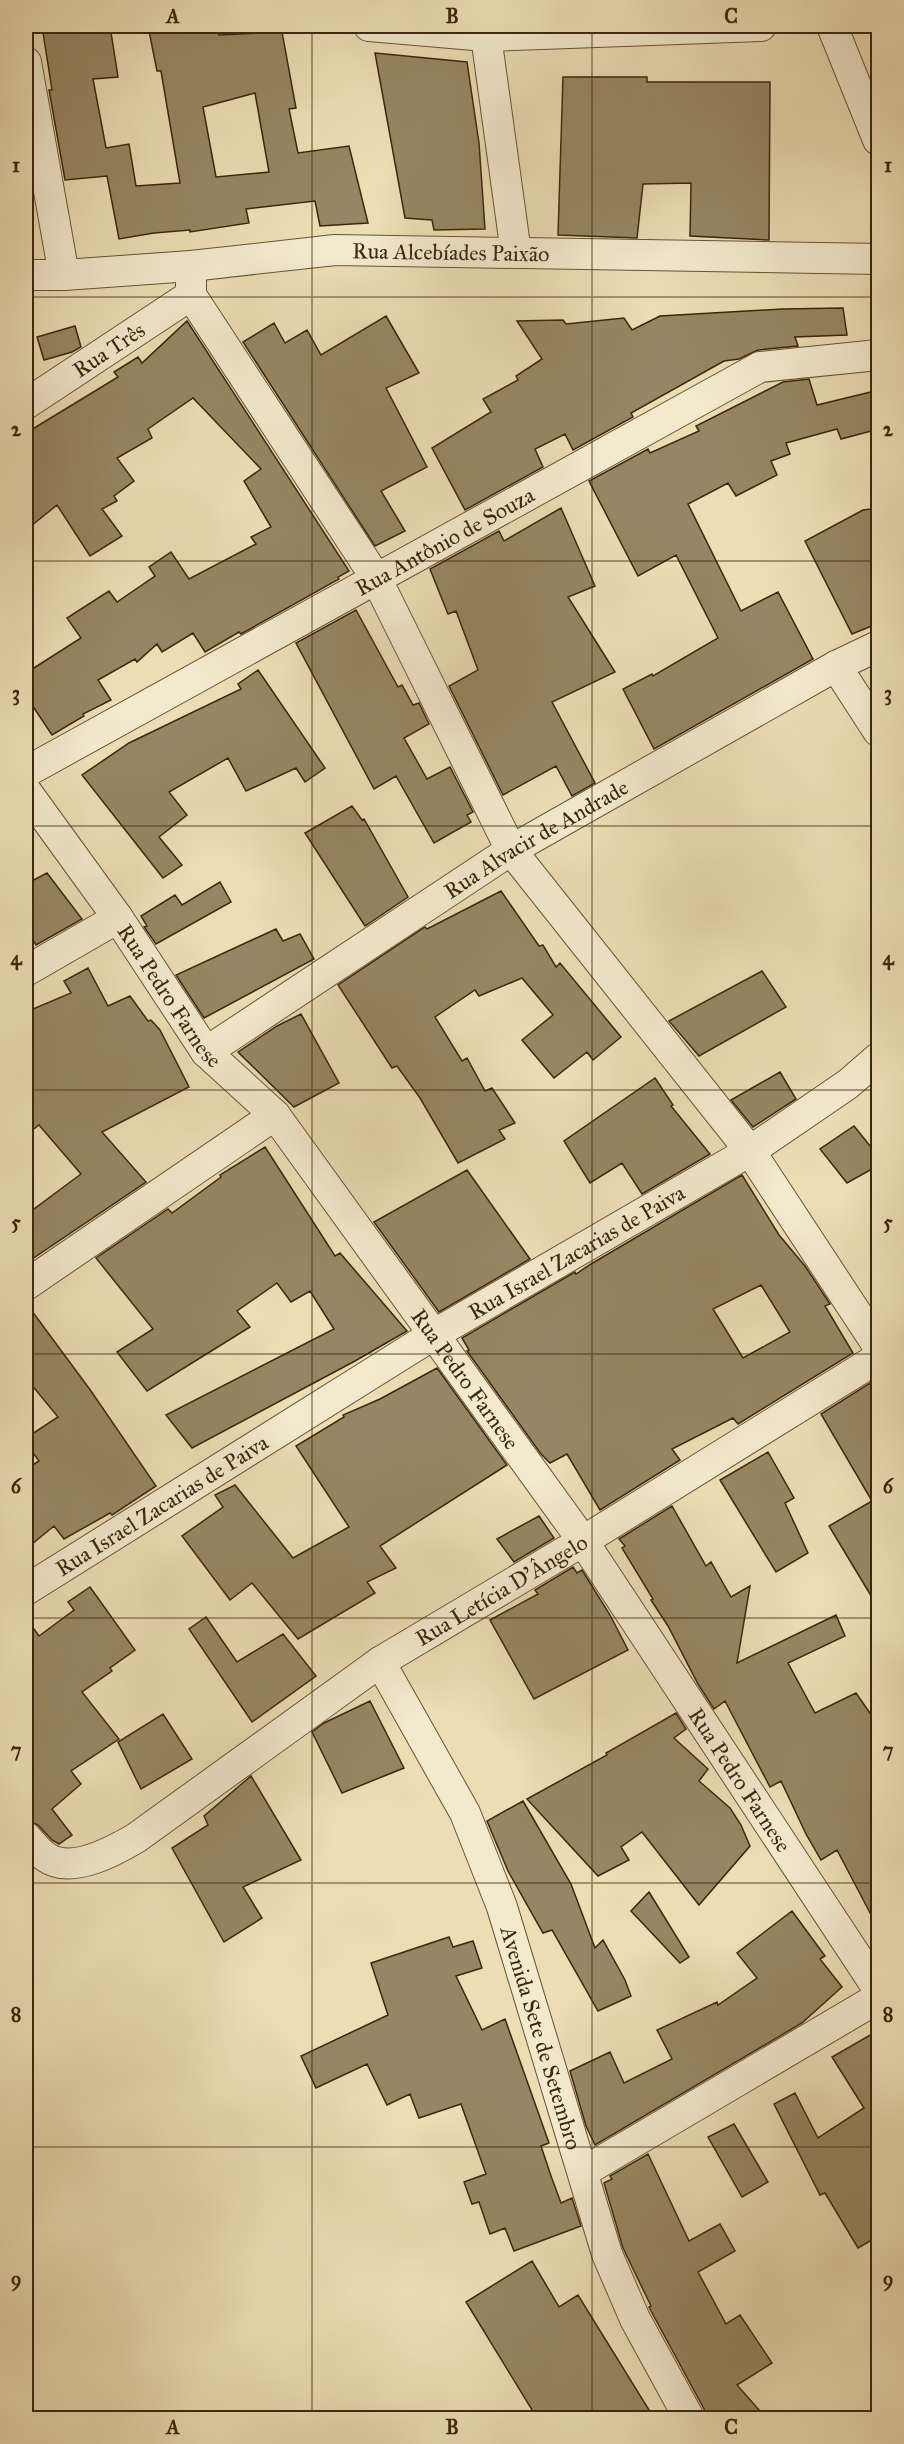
<svg xmlns="http://www.w3.org/2000/svg" width="904" height="2444" viewBox="0 0 904 2444" font-family="'IM FELL Great Primer',serif">
	<style>
		.building { fill: #978663; stroke: #3b270b; stroke-width: 1.5; fill-rule: evenodd }
		.lines { fill: none; stroke-linecap: round; stroke-linejoin: round }
		.street-casing { stroke: #675435; stroke-width: 32 }
		.street { stroke: #f3e9ce; stroke-width: 30 }
		.grid { fill: none; stroke: #3b270b; stroke-width: 1.5; stroke-opacity: 0.55 }
		.labels { text-anchor: middle; dominant-baseline: central; stroke-width: 4.5; stroke-linejoin: round; paint-order: stroke }
		.street-label { font-size: 22px; fill: #3b270b; stroke: #f3e9ce }
		.neatline { fill: none; stroke: #3b270b; stroke-width: 2 }
		.grid-label { font-size: 20px; text-anchor: middle; font-weight: bold; fill: #3b270b }
	</style>
	<rect width="100%" height="100%" fill="#ecddb4"/>
	<filter id="stains"><feTurbulence type="fractalNoise" baseFrequency=".00333" numOctaves="4"/><feColorMatrix values="0 0 0 0 .2 0 0 0 0 .09 0 0 0 0 .02 0 0 0 .5 -.17"/></filter>
	<radialGradient id="worn" r=".72"><stop offset=".6" stop-color="#630" stop-opacity="0"/><stop offset="1" stop-color="#630" stop-opacity=".3"/></radialGradient>
	<path class="building" d="M42 26H110L118 77 93 79 106 148 129 144 136 186 180 183 161 71H157L148 26H182L183 33 218 26 219 35 282 32 296 108 289 109 298 153 349 146 368 223 320 226 315 201 246 209 249 223 190 232V230L154 233 119 239 107 176 65 180 49 90H52ZM255 93 269 172 216 177 203 107Z
		M375 53 467 62 479 143 485 229 434 230 432 220 405 218Z
		M563 77H647V82H770L769 240 690 236 691 183 643 184 637 238 558 235Z
		M843 308 847 335 795 337 798 346 758 350 739 359 724 361 631 413 633 417 573 450 565 434 535 449 543 467 465 510 432 448 491 412 483 399 518 380 516 376 542 359 517 321 563 320 566 324 624 318 632 330 660 316 782 309Z
		M386 316 419 373 386 388 427 467 381 491 405 531 375 546 243 342 274 323 285 343 307 330 321 355Z
		M187 321 349 571 338 577 339 579 241 634 239 632 205 652 193 633 162 652 157 644 137 662 135 659 98 680 111 700 83 714 84 716 52 735 26 696V673L81 638 67 618 109 591 117 602 155 576 149 567 171 552 189 579 256 544 251 537 271 527 244 481 261 469 193 398 148 429 152 438 117 458 134 481 114 496 117 501 102 509 122 536 90 556 57 505 26 530V433L118 377 114 372 138 357 142 363Z
		M75 326 81 347 72 352 44 360 37 337Z
		M809 379 817 405 879 390V429L841 439 837 429 786 443 790 454 771 461 777 475 736 496 728 483 688 504 741 611 778 592 813 659 654 749 623 689 652 674 653 676 718 638 676 555 638 576 589 481 648 449 650 453 699 431 696 426 783 382Z
		M561 508 595 586 568 597 615 672 552 702 595 783 572 796 556 766 503 795 449 686 478 670 456 611 448 614 430 569 499 531 504 541Z
		M879 508V623L852 634 805 541 863 510Z
		M356 610 398 687 402 685 413 705 419 703 429 724 404 738 427 779 450 767 473 812 467 815 471 822 434 843 396 776 374 789 296 643Z
		M258 670 325 768 305 782 296 768 246 791 228 758 169 792 187 815 159 837 182 865 163 878 82 775 129 743 241 689 238 684Z
		M352 806 362 820 364 819 408 897 365 926 305 833Z
		M47 873 82 919 36 945 26 928V884Z
		M220 882 231 902 156 944 144 927 147 926 141 916 175 895 182 905Z
		M501 891 539 946 543 945 556 967 560 963 621 1037 593 1060 587 1052 554 1078 522 1040 553 1015 522 978 479 996 475 990 435 1017 462 1061 467 1058 485 1091 492 1088 515 1123 499 1130 505 1139 458 1163 420 1098 397 1066 392 1068 338 985 425 927 427 929Z
		M276 929 283 941 300 934 314 959 204 1018 176 975Z
		M88 968 108 1006 130 996 148 1021 151 1020 160 1030 189 1087 102 1132 146 1182 26 1263V1215L81 1174 39 1125 26 1135V1012L71 993 64 981Z
		M762 971 786 1007 699 1056 669 1021Z
		M301 1014 339 1083 294 1107 238 1052 277 1026Z
		M780 1072 796 1099 753 1127 731 1100Z
		M655 1078 673 1105 671 1106 710 1154 642 1194 622 1163 590 1183 564 1141Z
		M854 1126 879 1157V1165L847 1183 820 1149Z
		M265 1147 335 1256 340 1253 407 1331 355 1361 192 1448 166 1415 334 1329 310 1291 291 1302 277 1283 237 1311 250 1327 147 1391 117 1352 153 1329 96 1258 168 1209 172 1213 221 1177 220 1175Z
		M467 1170 530 1259 439 1312 374 1222Z
		M742 1175 779 1235 805 1266 830 1304 825 1306 853 1353 738 1424 733 1418 672 1449 680 1460 600 1510 567 1454 550 1463 541 1454 467 1351 469 1350 462 1338 575 1272 576 1274 591 1264ZM761 1285 790 1332 743 1358 713 1309Z
		M26 1303 91 1391 156 1486 112 1515 110 1513 64 1539 54 1526 26 1549V1469L39 1461 26 1443V1438L58 1417 26 1378Z
		M437 1368 507 1465 380 1546 396 1568 367 1582 375 1593 298 1639 252 1583 230 1600 182 1536 223 1507 215 1495 235 1485 293 1558 349 1527 296 1446 344 1417 343 1415 380 1399Z
		M870 1383 879 1398V1609L829 1526 872 1501 821 1414Z
		M768 1452 794 1498 785 1503 808 1553 776 1572 720 1480Z
		M672 1506 706 1566 711 1562 731 1597 750 1586 737 1663 836 1615 845 1636 788 1663 815 1713 856 1693 879 1726V1930L837 1850 821 1860 806 1834 781 1781 770 1787 725 1701 714 1709 698 1684 668 1626 651 1600 653 1599 622 1548 625 1546 619 1539Z
		M539 1516 554 1538 514 1562 497 1539Z
		M573 1567 577 1573 582 1570 610 1615 628 1650 534 1699 490 1620 538 1594 535 1590Z
		M90 1587 135 1650 110 1668 112 1671 82 1692 119 1739 71 1771 81 1784 52 1809 72 1835 59 1844 52 1840 38 1825 26 1820V1618L39 1636 74 1610 68 1602Z
		M206 1617 237 1662 283 1634 316 1676 252 1722 189 1629Z
		M370 1701 404 1768 342 1793 312 1732 324 1723Z
		M676 1713 686 1729 674 1738 708 1769 699 1781 730 1808 741 1825 750 1846 699 1905 642 1832 621 1847 629 1860 598 1876 527 1799 607 1755 606 1753Z
		M163 1714 192 1759 141 1789 118 1742Z
		M251 1776 301 1860 243 1887 262 1918 224 1942 172 1848 208 1825 204 1816Z
		M523 1801 571 1884 595 1948 603 1940 625 1980 631 1996 598 2011 552 1930 543 1933 508 1871 487 1821Z
		M649 1892 689 1957 680 1963 631 1911Z
		M792 1911 825 1956 820 1959 842 1987 802 2023 595 2145 586 2126 570 2071 610 2052 624 2083 672 2059 657 2030 717 2002 718 2005 757 1978 737 1953Z
		M449 1937 453 1947 473 1941 482 1968 456 1976 482 2030 505 2019 549 2143 541 2146 551 2176 561 2203 572 2198 581 2226 514 2251 505 2228 490 2234 479 2202 472 2204 464 2182 486 2174 461 2104 419 2118 410 2094 387 2105 367 2064 316 2088 301 2056 388 2015 371 1963Z
		M879 2030V2236L858 2248 825 2193 820 2195 774 2104 795 2093 818 2138 864 2108 832 2057Z
		M734 2124 768 2182 742 2197 708 2137Z
		M648 2154 689 2241 720 2224 735 2251 698 2272 726 2324 740 2315 772 2363 737 2385 766 2418H709L651 2311 649 2307 651 2306 623 2248 604 2183 612 2179 610 2176Z
		M532 2261 559 2307 578 2295 654 2418H537L466 2302Z"/>
	<g class="lines">
		<g class="street-casing">
			<g id="street">
				<path d="M369 26 486 36 761 26"/>
				<path d="M832 26 878 140"/>
				<path d="M486 36 516 253"/>
				<path d="M26 62 64 275"/>
				<path d="M191 266V295L376 578 511 850 750 1151 878 1346"/>
				<path id="s1" d="M26 275H64L191 266 335 250 878 259"/>
				<path id="s2" d="M26 404 191 295"/>
				<path d="M836 666 878 731"/>
				<path id="s3" d="M26 772 760 367 878 355"/>
				<path id="s4" d="M26 791 118 918 206 1052 275 1115 583 1541 878 1989"/>
				<path d="M26 971 118 918"/>
				<path id="s5" d="M206 1052 511 850 836 666 878 646"/>
				<path d="M26 1285 275 1115"/>
				<path id="s6" d="M26 1590 433 1335 750 1151 848 1084 878 1058"/>
				<path id="s7" d="M380 1662 465 1813 502 1907 607 2254 635 2319 689 2418"/>
				<path id="s8" d="M26 1837C32 1843 38 1852 46 1857 71 1875 114 1851 136 1838L380 1662 583 1541 878 1358"/>
				<path d="M583 2172 878 1998"/>
			</g>
		</g>
		<use href="#street" class="street"/>
	</g>
	<path class="grid" d="M312 26V2418M592 26V2418M26 297H878M26 561H878M26 826H878M26 1090H878M26 1354H878M26 1618H878M26 1883H878M26 2147H878"/>
	<g class="labels">
		<g class="street-label">
			<text stroke="none"><textPath href="#s1" startOffset="426">Rua Alcebíades Paixão</textPath></text>
			<text stroke="none"><textPath href="#s2" startOffset="99">Rua Três</textPath></text>
			<text stroke="none"><textPath href="#s3" startOffset="478">Rua Antônio de Souza</textPath></text>
			<text stroke="none"><textPath href="#s5" startOffset="393">Rua Alvacir de Andrade</textPath></text>
			<text stroke="none"><textPath href="#s4" startOffset="250">Rua Pedro Farnese</textPath></text>
			<text stroke="none"><textPath href="#s6" startOffset="646">Rua Israel Zacarias de Paiva</textPath></text>
			<text stroke="none"><textPath href="#s4" startOffset="736">Rua Pedro Farnese</textPath></text>
			<text stroke="none"><textPath href="#s6" startOffset="160">Rua Israel Zacarias de Paiva</textPath></text>
			<text stroke="none"><textPath href="#s8" startOffset="567">Rua Letícia D'Ângelo</textPath></text>
			<text stroke="none"><textPath href="#s4" startOffset="1222">Rua Pedro Farnese</textPath></text>
			<text stroke="none"><textPath href="#s7" startOffset="411">Avenida Sete de Setembro</textPath></text>
		</g>
	</g>
	<rect width="904" height="2444" fill="none" stroke="#ecddb4" stroke-width="66"/>
	<rect x="33" y="33" width="838" height="2378" class="neatline"/>
	<g class="grid-label">
		<text x="173" y="23">A</text>
		<text x="452" y="23">B</text>
		<text x="731" y="23">C</text>
		<text x="16" y="172">1</text>
		<text x="888" y="172">1</text>
		<text x="16" y="436">2</text>
		<text x="888" y="436">2</text>
		<text x="16" y="700">3</text>
		<text x="888" y="700">3</text>
		<text x="16" y="965">4</text>
		<text x="888" y="965">4</text>
		<text x="16" y="1229">5</text>
		<text x="888" y="1229">5</text>
		<text x="16" y="1493">6</text>
		<text x="888" y="1493">6</text>
		<text x="16" y="1757">7</text>
		<text x="888" y="1757">7</text>
		<text x="16" y="2021">8</text>
		<text x="888" y="2021">8</text>
		<text x="16" y="2286">9</text>
		<text x="888" y="2286">9</text>
		<text x="173" y="2434">A</text>
		<text x="452" y="2434">B</text>
		<text x="731" y="2434">C</text>
	</g>
	<rect width="100%" height="100%" filter="url(#stains)"/>
	<rect width="100%" height="100%" fill="url(#worn)"/>
</svg>
